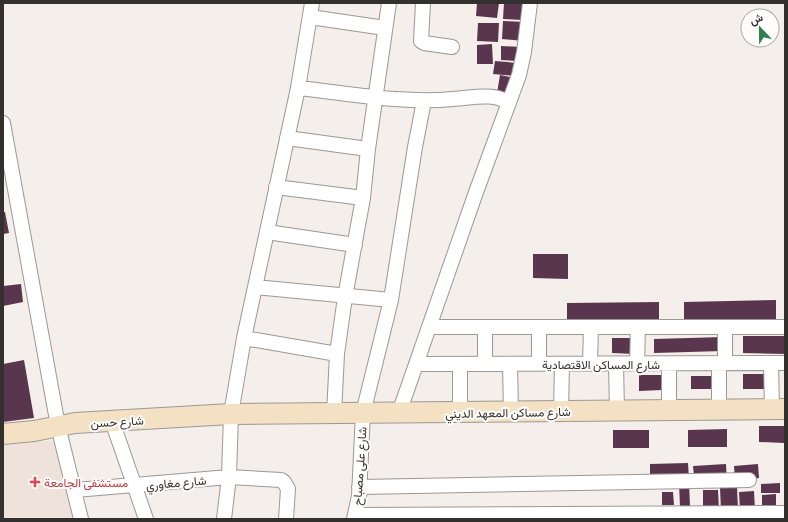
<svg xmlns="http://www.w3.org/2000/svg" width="788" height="522" viewBox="0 0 788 522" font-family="Barlow,Vazirmatn,sans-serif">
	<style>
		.built { fill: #eee2da }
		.building { fill: #5a354e }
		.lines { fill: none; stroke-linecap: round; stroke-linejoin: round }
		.street-casing { stroke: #9c9894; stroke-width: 16 }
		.secondary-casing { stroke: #9c9894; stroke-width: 22 }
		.street { stroke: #fff; stroke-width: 14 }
		.secondary { stroke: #f4e1c4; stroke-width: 20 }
		.health-dot { fill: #e0444e; stroke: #fffdfb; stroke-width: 1.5 }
		.labels { text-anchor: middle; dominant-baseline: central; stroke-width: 4; stroke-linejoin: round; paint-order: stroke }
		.street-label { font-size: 12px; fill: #333130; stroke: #fffdfb }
		.health-label { font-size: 12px; fill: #be3a42; stroke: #fffdfb; text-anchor: start }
	</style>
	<rect width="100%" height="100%" fill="#f4efea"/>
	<path class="built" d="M58 440 74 519H3V445Z"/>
	<path class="building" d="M477 3H499L497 18 476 16Z
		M504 3H525L524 20 503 19Z
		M503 21 526 22 524 41 502 39Z
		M478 23H499L498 42 477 41Z
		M492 44 493 64H477V45Z
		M501 46 520 47 519 61 501 60Z
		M495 61 518 63 516 76 493 74Z
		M500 75 515 78 512 95 497 93Z
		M3 212H5L9 233 3 234Z
		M533 254H568V279L533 278Z
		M21 284 23 302 3 306V286Z
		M776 300V319L684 321V302Z
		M659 302V319L567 320V303Z
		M743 336H785V354L743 353Z
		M723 337V351L654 353V339Z
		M612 338H635V354L612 353Z
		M24 360 34 418 3 422V364Z
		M743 374H764V389H743Z
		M639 375H662V390L639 391Z
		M691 376H714V389H691Z
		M759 426H784V443L759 442Z
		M727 429V447H688V430Z
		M613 430H649V448H613Z
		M688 463 689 479 650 480V464Z
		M726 464 727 484 695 486 693 466Z
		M758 464 759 478 735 481 734 466Z
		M679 483H689L690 506 680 507Z
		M780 483V493H761V484Z
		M737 487 738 509 721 510 720 488Z
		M703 490H718L719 510 703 511Z
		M754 491 755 510H740L739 492Z
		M662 492H673L674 505H662Z
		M776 494V508L762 509V495Z"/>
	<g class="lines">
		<g class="street-casing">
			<path id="street" d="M423 3 421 41 424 43 452 47
				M310 17 385 28
				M298 88C348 93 402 104 453 99 472 98 493 92 509 103
				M3 123 58 426 81 519
				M287 138 368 149
				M276 187 363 198
				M267 232 355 245
				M255 287 391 300
				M429 327H785
				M539 327V364
				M244 338 337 354
				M719 363V410
				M725 363V327
				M771 363 772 409
				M416 364 785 363
				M485 364V327
				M510 364 511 412
				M590 364 591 327
				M616 364 617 411
				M637 364 638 327
				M460 365V413
				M669 410V364
				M561 411 562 364
				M399 413 475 195 519 75 524 52 530 3
				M334 414 337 354 345 297 363 198 368 149 389 3
				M112 421 146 519
				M359 487 749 480
				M75 490 229 477 281 480 284 482 288 489 286 519
				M355 515 785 513
				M224 519 229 477 231 414 244 338 298 88 312 3
				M354 519 359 496 363 413 391 300 415 147 424 101"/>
		</g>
		<g class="secondary-casing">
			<path id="secondary" d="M3 434 34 431 75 423 231 414 785 409"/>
		</g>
		<use href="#street" class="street"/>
		<use href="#secondary" class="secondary"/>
	</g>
	<path class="health-dot" d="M33 476h4v4h4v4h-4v4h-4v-4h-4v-4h4z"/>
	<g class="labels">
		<g class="street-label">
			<text x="601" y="364">شارع المساكن الاقتصادية</text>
			<text transform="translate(508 412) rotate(-1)">شارع مساكن المعهد الديني</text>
			<text transform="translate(117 421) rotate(-3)">شارع حسن</text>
			<text transform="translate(359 466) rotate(-86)">شارع على مصباح</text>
			<text transform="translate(176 482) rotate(-5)">شارع مغاوري</text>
		</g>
		<g class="health-label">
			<text x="44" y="482">مستشفى الجامعة</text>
		</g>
	</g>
	<rect width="788" height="522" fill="none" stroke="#333130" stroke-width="8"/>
	<g transform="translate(760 28) rotate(338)"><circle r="19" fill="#fffdfb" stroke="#adabaa"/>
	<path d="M0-3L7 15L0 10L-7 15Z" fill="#307f4f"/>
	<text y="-6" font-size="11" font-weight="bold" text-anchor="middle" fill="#333130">ش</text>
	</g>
</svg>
